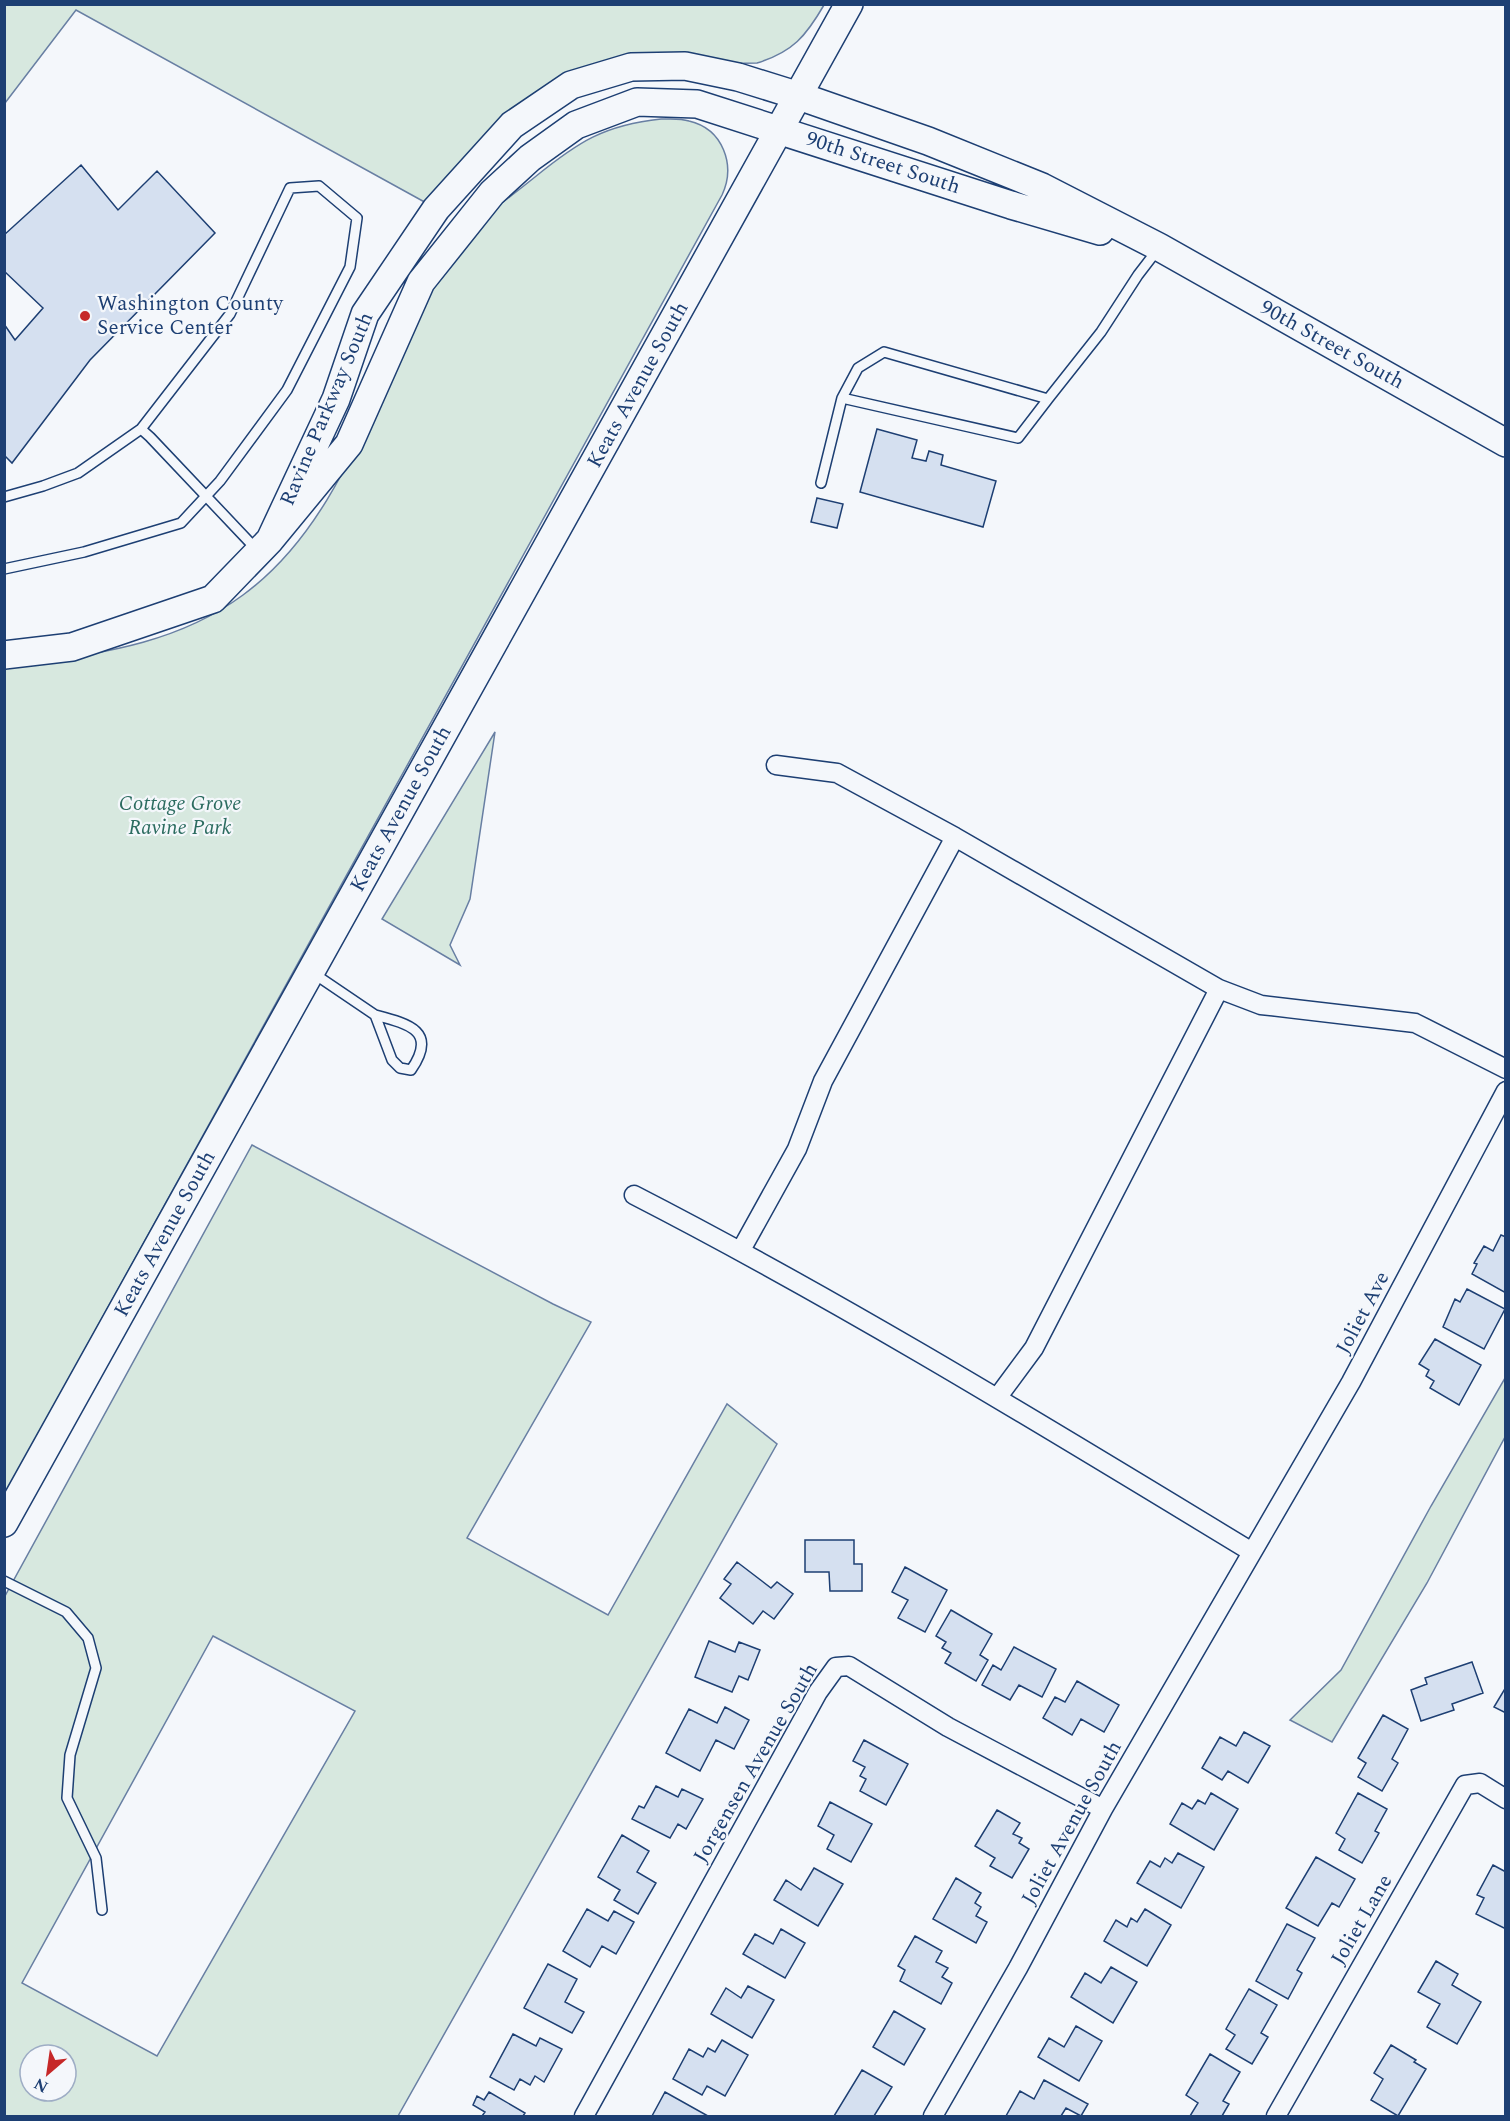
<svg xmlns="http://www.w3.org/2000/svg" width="1510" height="2121" viewBox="0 0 1510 2121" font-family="Spectral,serif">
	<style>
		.green { fill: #d7e8df; stroke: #687fa3; stroke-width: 1.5; fill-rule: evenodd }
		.building { fill: #d5e0f0; stroke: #1d3f73; stroke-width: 1.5 }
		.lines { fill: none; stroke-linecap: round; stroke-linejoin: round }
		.lane-casing { stroke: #1d3f73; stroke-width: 12 }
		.street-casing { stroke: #1d3f73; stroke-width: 21 }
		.secondary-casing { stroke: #1d3f73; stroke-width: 30 }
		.lane { stroke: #f4f7fb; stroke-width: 9 }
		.street { stroke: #f4f7fb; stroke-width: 18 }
		.secondary { stroke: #f4f7fb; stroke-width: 27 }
		.poi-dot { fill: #c62828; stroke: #f4f7fb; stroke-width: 2 }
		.labels { text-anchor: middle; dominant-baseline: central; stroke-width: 4.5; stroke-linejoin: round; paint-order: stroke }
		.street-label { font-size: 21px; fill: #1d3f73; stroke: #f4f7fb }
		.poi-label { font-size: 21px; fill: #1d3f73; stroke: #f4f7fb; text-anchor: start }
		.park-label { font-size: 21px; font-style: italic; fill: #2c6c60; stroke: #f4f7fb }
	</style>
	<rect width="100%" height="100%" fill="#f4f7fb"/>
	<path class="green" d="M5 5H824C806 36 793 52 757 63L604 66 430 205 76 10 5 103Z
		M661 119C671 119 680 118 689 121 723 129 736 165 722 195L5 1494V667C89 654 171 648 243 595 336 527 369 408 419 310 427 294 438 278 448 263 455 252 462 239 470 228 475 221 484 216 491 211 506 200 520 189 535 177 578 142 604 125 661 119Z
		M495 732 470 899 450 945 460 965 382 919Z
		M252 1145 553 1304 591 1322 467 1538 608 1615 727 1404 777 1444 398 2116H5V1596ZM213 1636 355 1711 157 2056 22 1983ZM30 2055H66V2091H30Z
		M1505 1378V1437L1427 1583 1332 1742 1290 1720 1341 1670 1431 1506Z"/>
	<path class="building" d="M81 165 118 210 157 171 215 233 90 360 12 463 4 455V324L15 340 43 308 4 271V235Z
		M877 429 917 440 912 458 926 461 929 451 943 455 941 465 996 481 983 527 860 492Z
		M817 498 843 504 837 528 811 522Z
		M1501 1235 1506 1237V1293L1472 1274 1477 1264 1474 1263 1484 1246 1493 1251Z
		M1467 1289 1505 1309 1484 1349 1443 1327 1455 1299 1460 1302Z
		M1435 1339 1481 1365 1459 1405 1430 1388 1434 1381 1426 1376 1429 1370 1419 1364Z
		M805 1540H854V1564H862V1591H830L829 1572H805Z
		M737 1562 771 1588 777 1582 793 1594 774 1619 763 1611 753 1624 720 1598 731 1584 724 1579Z
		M905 1567 947 1590 925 1632 898 1618 908 1600 892 1592Z
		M951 1610 992 1634 980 1655 988 1660 976 1681 945 1663 951 1653 942 1648 946 1642 936 1636Z
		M709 1641 735 1652 739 1642 760 1650 748 1680 739 1676 732 1692 695 1677Z
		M1014 1647 1056 1669 1042 1697 1019 1685 1010 1700 982 1685 993 1665 1001 1670Z
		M1472 1662 1483 1693 1452 1704 1454 1710 1421 1721 1411 1690 1427 1684 1425 1678Z
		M1077 1681 1119 1705 1104 1732 1081 1719 1072 1735 1043 1718 1055 1697 1065 1702Z
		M1506 1687V1713L1494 1707Z
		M725 1707 749 1720 734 1749 716 1740 700 1771 666 1753 689 1709 717 1723Z
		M1383 1715 1408 1729 1392 1759 1398 1763 1382 1791 1358 1777 1366 1763 1358 1758Z
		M1244 1732 1270 1746 1248 1783 1228 1771 1222 1780 1202 1768 1220 1737 1236 1746Z
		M864 1740 908 1764 886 1805 860 1791 866 1779 860 1776 865 1767 853 1761Z
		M656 1786 678 1797 682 1789 703 1799 686 1829 678 1824 670 1838 632 1819 639 1806 644 1808Z
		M1211 1793 1238 1809 1214 1850 1170 1824 1182 1803 1192 1809 1198 1800 1205 1804Z
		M1358 1793 1387 1809 1375 1831 1379 1833 1362 1863 1339 1850 1345 1839 1336 1833Z
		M830 1802 872 1824 851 1862 827 1849 834 1835 818 1826Z
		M997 1810 1020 1823 1013 1834 1022 1838 1019 1843 1029 1849 1012 1878 990 1866 995 1858 975 1846Z
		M622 1835 649 1851 637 1872 656 1883 638 1914 614 1900 620 1890 598 1877Z
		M1178 1853 1204 1867 1181 1908 1137 1883 1150 1861 1160 1867 1165 1858 1172 1863Z
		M1316 1857 1355 1879 1339 1907 1332 1903 1318 1926 1286 1908Z
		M1493 1865 1506 1872V1929L1476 1914 1484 1898 1477 1895Z
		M814 1868 843 1884 818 1926 774 1900 786 1880 801 1890Z
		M956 1878 981 1893 975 1903 981 1907 976 1916 987 1922 976 1943 933 1919Z
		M587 1909 608 1921 614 1911 634 1922 616 1954 602 1946 590 1967 563 1951Z
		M1145 1909 1171 1925 1147 1966 1104 1941 1116 1920 1127 1927 1131 1918 1137 1922Z
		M1287 1924 1315 1938 1297 1970 1302 1973 1288 1999 1256 1981Z
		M781 1929 805 1943 785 1978 743 1954 755 1934 773 1944Z
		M915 1936 942 1951 936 1962 948 1968 942 1977 952 1983 941 2004 900 1981 905 1970 898 1966Z
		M1436 1961 1458 1974 1452 1985 1481 2002 1457 2044 1427 2027 1440 2004 1418 1992Z
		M548 1964 577 1979 565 2002 584 2012 572 2033 524 2008Z
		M1111 1967 1137 1982 1113 2023 1071 1997 1085 1973 1101 1983Z
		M748 1986 774 2000 752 2038 711 2014 726 1988 741 1998Z
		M1249 1989 1277 2005 1261 2033 1268 2037 1252 2064 1226 2049 1235 2035 1226 2029Z
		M894 2011 925 2029 904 2065 873 2047Z
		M1076 2026 1102 2041 1079 2081 1038 2057 1049 2038 1064 2047Z
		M513 2034 536 2046 540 2038 562 2049 544 2082 535 2076 530 2085 520 2079 514 2090 490 2077Z
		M722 2040 748 2055 725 2096 707 2086 702 2095 673 2079 689 2049 703 2057 708 2048 715 2052Z
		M1391 2045 1416 2060 1414 2062 1426 2069 1398 2116 1371 2100 1383 2079 1374 2073Z
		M1210 2054 1240 2072 1223 2101 1229 2104 1222 2116H1190L1198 2103 1186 2095Z
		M862 2070 892 2087 874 2116H834Z
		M1044 2080 1088 2104 1081 2116 1066 2108 1061 2116H1006L1020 2091 1034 2099Z
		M489 2092 525 2113 523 2116H482L485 2112 473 2105 477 2096 484 2100Z
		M665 2092 708 2116H652Z"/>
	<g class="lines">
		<g class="lane-casing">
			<path id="lane" d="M842 398 1018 438 1048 399
				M141 429 150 437 257 550
				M821 483 842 398 858 368 884 352 1048 399 1101 332 1138 275 1158 249
				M4 497 43 486 78 473 141 429 230 314 290 188 319 186 357 218 350 267 287 390 220 481 181 523 84 552 4 569
				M313 973 375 1015
				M375 1015C409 1024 438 1031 411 1070L400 1068 392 1060Z
				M4 1581 66 1612 88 1638 96 1668 70 1755 67 1798 96 1858 102 1910"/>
		</g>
		<g class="street-casing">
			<path id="street" d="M776 765 837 773 955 837 1219 989 1261 1005 1415 1023 1506 1069
				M634 1195C846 1304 1049 1429 1252 1552
				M741 1250 797 1149 823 1081 955 837
				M997 1398 1034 1348 1219 989
				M584 2116 818 1692 836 1667 849 1666 948 1727 1103 1809
				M933 2116 1018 1968 1103 1809 1351 1382 1506 1091
				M1276 2116 1465 1785 1480 1783 1506 1799"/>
		</g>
		<g class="secondary-casing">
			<path id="secondary" d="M270 540 336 399 365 314 436 209 512 125 571 85 631 67 685 66 738 77 799 96 928 141 1042 187 1159 247 1506 443
				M4 655 72 647 213 599 270 540 349 444 421 282 492 193 530 158 576 125 637 102 697 104 1011 205 1100 231
				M4 1523 849 4"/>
		</g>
		<use href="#lane" class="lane"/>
		<use href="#street" class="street"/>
		<use href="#secondary" class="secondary"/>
	</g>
	<circle class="poi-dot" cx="85" cy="316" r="6"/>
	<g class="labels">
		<g class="street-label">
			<text transform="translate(883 163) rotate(18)">90th Street South</text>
			<text transform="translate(1332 345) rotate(29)">90th Street South</text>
			<text transform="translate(638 385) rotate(-61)">Keats Avenue South</text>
			<text transform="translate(327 409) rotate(-67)">Ravine Parkway South</text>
			<text transform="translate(401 809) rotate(-61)">Keats Avenue South</text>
			<text transform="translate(165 1234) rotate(-61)">Keats Avenue South</text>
			<text transform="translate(1363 1313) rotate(-62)">Joliet Ave</text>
			<text transform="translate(756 1763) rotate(-60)">Jorgensen Avenue South</text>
			<text transform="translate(1072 1823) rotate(-61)">Joliet Avenue South</text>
			<text transform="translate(1362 1920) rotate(-60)">Joliet Lane</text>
		</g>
		<g class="poi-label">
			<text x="97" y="304">Washington County<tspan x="97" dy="24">Service Center</tspan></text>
		</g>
		<g class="park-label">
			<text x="180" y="804">Cottage Grove<tspan x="180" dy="24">Ravine Park</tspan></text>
		</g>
	</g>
	<rect width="1510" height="2121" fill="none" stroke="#1d3f73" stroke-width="12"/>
	<g transform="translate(48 2073) rotate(209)"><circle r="28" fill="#f4f7fb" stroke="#9eadc5" stroke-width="1.5"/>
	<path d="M0-4.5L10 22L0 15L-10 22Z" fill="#c62828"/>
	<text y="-9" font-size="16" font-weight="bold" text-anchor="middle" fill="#1d3f73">N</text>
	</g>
</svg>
